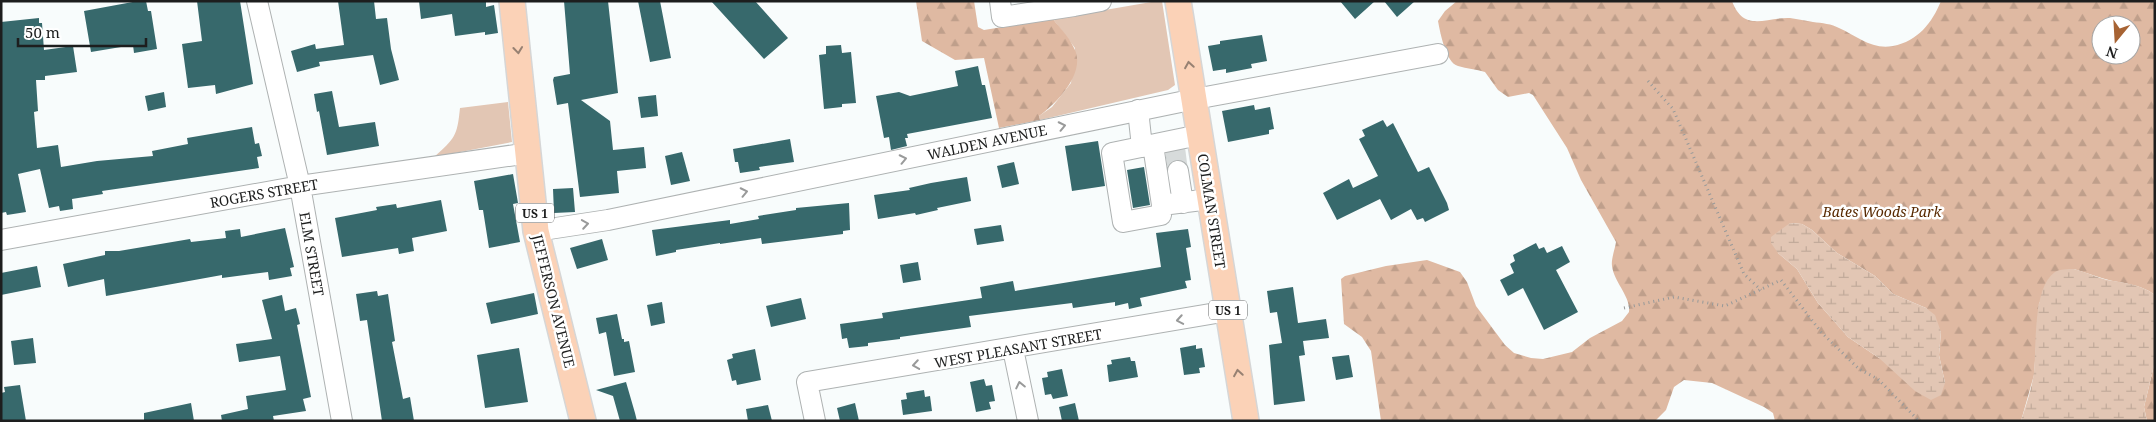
<svg xmlns="http://www.w3.org/2000/svg" width="2156" height="422" viewBox="0 0 2156 422" font-family="'Noto Serif',serif">
	<style>
		.green { fill: #e2c6b4 }
		.forest { fill: url(#forest-firs); fill-rule: evenodd }
		.wetland { fill: url(#wetland-marsh) }
		.building { fill: #37696c }
		.lines { fill: none; stroke-linecap: round; stroke-linejoin: round }
		.minor-tunnel { stroke: #d7dbdb; stroke-width: 20; stroke-dasharray: 20 10; stroke-linecap: butt }
		.minor-casing { stroke: #aeb2b2; stroke-width: 22 }
		.major-casing { stroke: #d6d6d6; stroke-width: 28 }
		.path { stroke: #969999; stroke-width: 3; stroke-dasharray: 1 4; stroke-linecap: butt }
		.minor { stroke: #fff; stroke-width: 20 }
		.major { stroke: #fbd2b7; stroke-width: 25 }
		.oneway { stroke: #978172 }
		.oneway2 { stroke: #999a9a }
		.labels { text-anchor: middle; dominant-baseline: central; stroke-width: 5; stroke-linejoin: round; paint-order: stroke }
		.shield { fill: #fff; stroke: #616262; stroke-width: 1 }
		.shield-label { font-size: 12px; font-weight: bold; fill: #1d1e1e }
		.street-label { font-size: 14px; fill: #1d1e1e; stroke: #fff }
		.park-label { font-size: 14px; font-style: italic; fill: #582901; stroke: #fff }
	</style>
	<defs>
		<pattern id="forest-firs" width="22" height="20" patternUnits="userSpaceOnUse" patternTransform="scale(1.25)"><rect width="22" height="20" fill="#dfb9a2"/><path d="M5 1l3.5 6h-7zM16 11l3.5 6h-7z" fill="#bf9f8b"/></pattern>
		<pattern id="wetland-marsh" width="20" height="14" patternUnits="userSpaceOnUse" patternTransform="scale(1.25)"><rect width="20" height="14" fill="#e2c6b4"/><path d="M1 5h8M5 5V1M11 12h8M15 12V8" fill="none" stroke="#c1aa9a"/></pattern>
	</defs>
	<rect width="100%" height="100%" fill="#f8fcfc"/>
	<path class="green" d="M1157 1H1162L1175 85 1168 90 1040 120 1039 116 1052 107 1071 83 1075 48 1053 19Z
		M508 102 512 142 434 157C455 138 457 137 460 108Z"/>
	<path class="forest" d="M916 1H974L978 27 984 30 1053 19C1060 28 1069 37 1074 48 1087 72 1057 103 1039 116L1040 120 999 128 984 58 955 60 922 41Z
		M1457 1H1732C1744 33 1765 17 1790 18 1798 19 1806 21 1813 22 1822 23 1832 24 1839 28 1857 36 1872 50 1893 46 1918 41 1932 23 1941 1H2155V295C2139 283 2123 284 2105 279 2094 276 2084 272 2074 269L2039 303 2034 375 2021 421H1775L1773 413 1764 407 1712 383 1684 380 1674 387 1666 410 1655 421H1381L1371 351 1362 337 1344 324 1341 279 1345 276 1386 266 1427 260 1460 272 1467 282 1476 306 1505 345 1514 353 1531 358 1543 359 1572 352 1590 338 1622 321 1629 312C1631 297 1614 282 1612 266 1611 259 1615 249 1616 242L1581 180 1567 148 1533 95 1529 93 1508 97 1498 90 1485 72C1476 69 1467 69 1458 66 1446 63 1440 32 1438 21L1445 11ZM2101 25H2131V55H2101ZM1790 223 1802 224 1812 230 1837 253 1875 276 1893 294 1926 308 1941 332 1939 355 1945 383 1879 358 1848 337 1818 303 1797 269 1778 253Z
		M2155 361V421H2147L2144 407Z"/>
	<path class="wetland" d="M1790 223 1802 224 1812 230 1837 253 1875 276 1893 294 1926 308 1935 315 1941 332 1939 355 1945 383 1941 395 1931 400 1915 391 1879 358 1848 337 1818 303 1797 269 1778 253 1771 243V237Z
		M2074 269C2085 272 2096 277 2107 280 2125 283 2140 284 2155 295V361L2144 407 2147 421H2021C2026 405 2032 388 2034 372 2037 346 2032 288 2055 272 2060 269 2068 269 2074 269Z"/>
	<path class="building" d="M138 1H146L148 11H151L157 49 134 53 133 45 91 52 84 11Z
		M197 1H240L253 84 216 94 215 85 188 88 182 44 202 41Z
		M338 1H374L376 19 387 18 391 49 399 80 380 85 373 55 319 62 320 66 297 72 291 51 315 44 316 49 344 45Z
		M419 1H486V7L494 5 498 33 485 35V32L455 36 452 14 421 19Z
		M564 1H608L618 93 581 100 610 121 613 150 644 147 646 168 617 171 619 193 580 197 568 103 557 105 553 80 554 77 570 74Z
		M638 1H660L671 58 650 62Z
		M711 1H755L788 38 764 59Z
		M1340 1H1375L1355 19Z
		M1384 1H1415L1397 17Z
		M39 18V23H42L44 50 73 46 77 72 45 76V80H36L38 111 34 112 37 148 58 145 61 167 97 161 153 156 152 151 188 144 187 138 252 127 255 144 259 143 262 156 257 157 259 168 102 191 103 194 72 199 73 209 60 211 59 206 49 208 40 169 18 174 26 212 7 215 6 212 1 213V22Z
		M1262 35 1267 61 1251 64 1252 68 1226 73V69L1213 71 1208 46 1220 44V41Z
		M841 45 842 53 851 52 856 103 842 104V107L824 109 819 55 826 54V46Z
		M978 66 982 85H985L992 118 907 134 908 138H905L907 146 891 150 889 137 884 138 876 96 899 92 910 96 958 86 955 71Z
		M332 91 339 127 375 122 379 146 327 155 319 111 317 112 314 94Z
		M164 92 166 107 148 111 145 96Z
		M656 95 658 116 641 118 638 97Z
		M1254 105 1255 110 1270 107 1274 129 1269 130V134L1228 142 1222 111Z
		M1383 120 1387 127 1393 123 1418 172 1429 167 1447 203 1449 210 1425 222 1423 218 1417 220 1411 209 1391 220 1380 199 1337 220 1323 193 1349 179 1353 188 1378 176 1359 139 1365 136 1362 130Z
		M790 139 794 162 759 167 760 170 740 173 738 162H735L733 149Z
		M1098 141 1105 186 1072 191 1065 146Z
		M1179 151 1180 160 1171 162 1168 165 1166 154Z
		M682 152 690 181 671 185 665 156Z
		M1014 162 1019 184 1002 188 997 166Z
		M1144 167 1150 205 1133 208 1127 170Z
		M513 174 518 203 513 204 520 242 489 248 483 210H479L474 181Z
		M967 177 971 201 937 208 938 210 916 215 915 213 878 219 874 195 910 190 909 188 931 183Z
		M573 188 575 212 554 213 553 189Z
		M441 200 447 231 412 238 414 251 399 254 398 248 342 257 335 218 377 210 376 207 396 204 397 208Z
		M849 203 850 230 843 231V234L762 244 761 238 720 244V243L676 250V252L656 256 652 230 730 220V224L759 219 758 216 796 210V208Z
		M1001 225 1004 241 977 245 974 229Z
		M285 228 294 267 290 268 292 276 269 280 268 272 222 278V275L106 296 104 279 68 287 63 264 105 255V251H119L190 239 191 242 226 238 225 231 240 229 241 237Z
		M1188 229 1191 247 1186 248 1191 280 1185 281 1187 288 1140 298 1142 306 1129 309 1128 303 1115 306V302L1073 308 1072 303 969 316 971 327 900 337V339L868 343V346L849 348 847 338 842 339 840 324 883 318 882 313 982 298 980 287 1013 281 1015 291 1161 267 1156 233Z
		M602 239 608 260 577 269 570 248Z
		M1536 243 1539 249 1544 247 1547 253 1562 246 1570 262 1556 270 1578 312 1544 330 1523 288 1508 296 1500 280 1514 273 1510 264 1515 261 1513 255Z
		M918 262 921 280 903 283 900 265Z
		M37 266 41 287 1 295V273Z
		M1293 287 1298 323 1326 319 1329 338 1303 341 1305 355 1299 356 1305 401 1274 405 1269 345 1282 343 1277 312 1270 313 1267 291Z
		M377 291 378 296 388 294 395 341 392 342 403 399 410 397 414 421H382L367 320 360 321 356 294Z
		M534 293 538 314 491 324 486 303Z
		M282 295 285 311 296 308 300 324 297 325 311 397 303 399 306 411 273 416 274 421H222L221 415 248 409 246 396 286 390 280 356 239 362 236 344 272 339 262 300Z
		M801 298 806 319 771 327 766 306Z
		M662 302 665 323 651 326 647 305Z
		M617 314 622 339H624V342L629 341 635 372 614 376 606 332 599 334 596 318Z
		M33 338 36 363 14 365 11 341Z
		M1196 345V349L1202 348 1205 367 1199 368 1200 373 1184 375 1180 348Z
		M519 348 528 402 485 408 477 355Z
		M755 349 761 380 737 385 736 380 732 381 727 360 733 358 732 354Z
		M1349 355 1353 377 1336 380 1332 357Z
		M1130 357 1131 361H1135L1138 377 1109 382 1107 365 1112 364 1111 360Z
		M1062 369 1068 396 1053 399 1051 394 1045 395 1042 378 1048 377 1047 372Z
		M984 379 986 386 992 385 995 401 989 402 991 409 976 412 970 382Z
		M626 382 635 413 637 421H620L613 396 596 390Z
		M20 385 26 421H1V393L5 392 4 387Z
		M924 390 925 397 930 396 932 411 903 415 901 400 907 399 906 393Z
		M191 403 194 421H144V413Z
		M855 403 859 421H840L837 408Z
		M1075 403 1079 421H1062L1059 407Z
		M768 405 772 421H748L746 409Z"/>
	<g class="lines">
		<path class="minor-tunnel" d="M1175 148 1178 171"/>
		<g class="minor-casing">
			<path id="minor" d="M257 1 300 186 342 421
				M1000 1 1002 17 1074 6V1
				M1074 6 1101 1
				M1138 110 1142 147
				M1153 145 1162 205 1161 215 1123 222 1112 153 1199 135
				M1178 171 1183 203
				M1162 205 1210 199
				M536 231 608 220 1195 99 1438 54
				M1 240 300 186 529 153
				M1013 349 1028 421
				M815 421 807 382 1228 311"/>
		</g>
		<g class="major-casing">
			<path id="major" d="M512 1 536 231 583 421
				M1178 1 1246 421"/>
		</g>
		<path class="path" d="M1648 81 1673 109 1744 274 1761 290
			M1624 308 1674 297 1725 306 1781 280 1821 332 1859 369 1878 379 1919 421"/>
		<use href="#minor" class="minor"/>
		<use href="#major" class="major"/>
	</g>
	<defs><path id="oneway-chevron" d="M-2-3.5L2.5 0L-2 3.5" fill="none" stroke-width="1.6" stroke-linecap="round" stroke-linejoin="round" transform="scale(1.25)"/></defs>
	<g class="oneway">
		<use href="#oneway-chevron" transform="translate(518 50) rotate(84)"/>
		<use href="#oneway-chevron" transform="translate(1189 65) rotate(-99)"/>
		<use href="#oneway-chevron" transform="translate(1238 373) rotate(-99)"/>
	</g>
	<g class="oneway2">
		<use href="#oneway-chevron" transform="translate(1062 126) rotate(-12)"/>
		<use href="#oneway-chevron" transform="translate(903 159) rotate(-12)"/>
		<use href="#oneway-chevron" transform="translate(744 192) rotate(-12)"/>
		<use href="#oneway-chevron" transform="translate(585 224) rotate(-9)"/>
		<use href="#oneway-chevron" transform="translate(1180 320) rotate(170)"/>
		<use href="#oneway-chevron" transform="translate(916 365) rotate(171)"/>
		<use href="#oneway-chevron" transform="translate(1020 385) rotate(-102)"/>
	</g>
	<g class="labels">
		<g class="shield">
			<rect x="516" y="203.5" width="38" height="19" rx="4"/>
			<rect x="1209" y="300.5" width="38" height="19" rx="4"/>
		</g>
		<g class="shield-label">
			<text x="535" y="213">US 1</text>
			<text x="1228" y="310">US 1</text>
		</g>
		<g class="street-label">
			<text transform="translate(987 142) rotate(-12)">WALDEN AVENUE</text>
			<text transform="translate(264 193) rotate(-10)">ROGERS STREET</text>
			<text transform="translate(1212 211) rotate(81)">COLMAN STREET</text>
			<text transform="translate(312 254) rotate(80)">ELM STREET</text>
			<text transform="translate(554 301) rotate(76)">JEFFERSON AVENUE</text>
			<text transform="translate(1018 348) rotate(-10)">WEST PLEASANT STREET</text>
		</g>
		<g class="park-label">
			<text x="1882" y="211">Bates Woods Park</text>
		</g>
	</g>
	<rect width="2156" height="422" fill="none" stroke="#1d1e1e" stroke-width="5"/>
	<g transform="translate(2116 40) rotate(198)"><circle r="24" fill="#ffffff" stroke="#a5a5a5"/>
	<path d="M0-4L9 19L0 12L-9 19Z" fill="#a76333"/>
	<text y="-8" font-size="14" font-weight="bold" text-anchor="middle" fill="#1d1e1e">N</text>
	</g>
	<path d="M18 38v8h128v-8" fill="none" stroke="#1d1e1e" stroke-width="2.5"/>
	<text x="25" y="38" font-size="15" fill="#1d1e1e" stroke="#ffffff" stroke-width="4" paint-order="stroke">50 m</text>
</svg>
